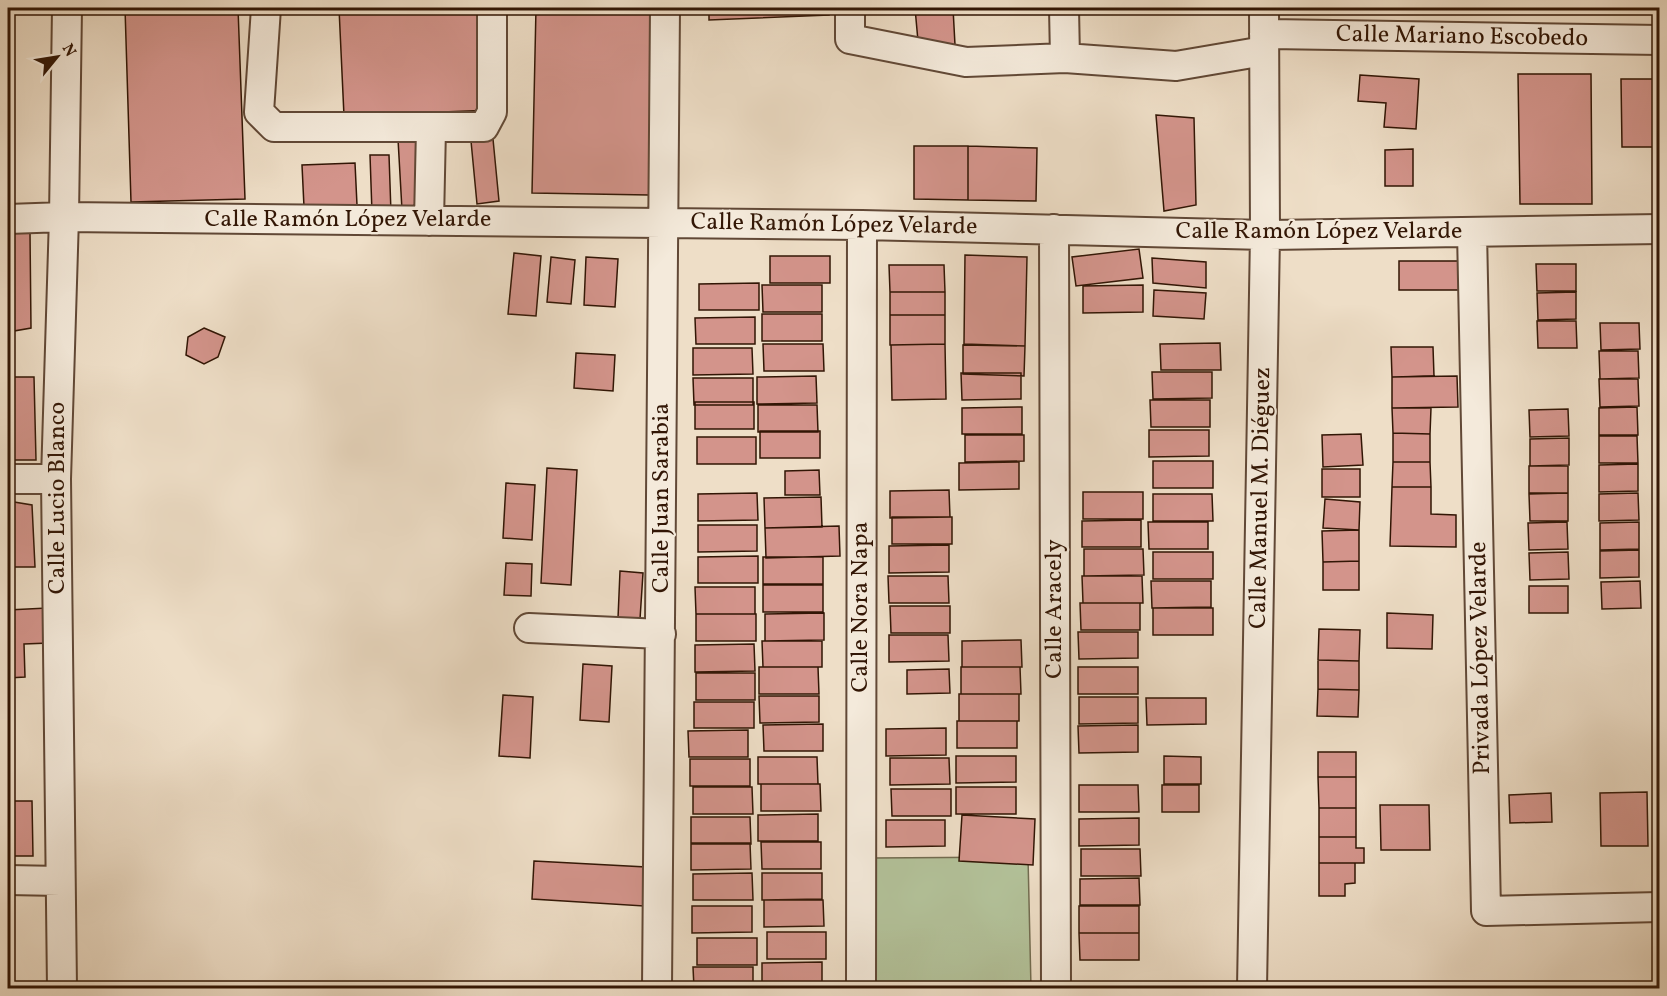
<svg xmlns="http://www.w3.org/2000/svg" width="1667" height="996" viewBox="0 0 1667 996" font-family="Vollkorn,serif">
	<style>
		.green { fill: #b3c29a; stroke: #726c50; stroke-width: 1.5 }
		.building { fill: #d3948b; stroke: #321605; stroke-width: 1.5 }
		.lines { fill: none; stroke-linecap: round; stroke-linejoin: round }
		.street-casing { stroke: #614836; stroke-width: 32 }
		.street { stroke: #f4eadb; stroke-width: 28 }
		.labels { text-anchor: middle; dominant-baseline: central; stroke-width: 4.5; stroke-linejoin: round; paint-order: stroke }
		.street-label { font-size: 24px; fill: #321605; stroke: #f4eadb }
	</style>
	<rect width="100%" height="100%" fill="#eedec7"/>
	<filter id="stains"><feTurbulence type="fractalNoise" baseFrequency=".00333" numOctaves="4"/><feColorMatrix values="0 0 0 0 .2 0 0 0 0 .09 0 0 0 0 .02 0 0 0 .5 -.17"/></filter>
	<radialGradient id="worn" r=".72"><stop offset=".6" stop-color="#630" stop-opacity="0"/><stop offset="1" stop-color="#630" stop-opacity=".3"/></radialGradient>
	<path class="green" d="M1028 857 1031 988H875L873 858Z"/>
	<path class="building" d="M125 8H238L245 199 131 202Z
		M339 8H487L492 110 344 116Z
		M536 8H652L649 195 532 193Z
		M709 8H829V15L709 20Z
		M915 8H953L955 45 918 41Z
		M1518 74H1591L1592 204H1520Z
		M1360 75 1419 79 1416 129 1384 127 1386 103 1358 101Z
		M1621 79H1658L1659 147H1622Z
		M1156 115 1194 118 1196 205 1164 211Z
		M398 139H423L420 206 402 210Z
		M493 139 499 201 477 204 471 141Z
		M914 146H968V200L914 199Z
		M968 146 1037 148 1036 201 968 200Z
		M1413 149V186H1385V150Z
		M370 155H389L391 213H372Z
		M355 163 357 205 304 207 302 165Z
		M8 232 30 233 31 328 8 332Z
		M1139 249 1143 278 1076 286 1072 257Z
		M514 253 541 256 536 316 508 314Z
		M965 255 1027 257 1025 346 964 344Z
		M770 256H830V283H770Z
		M551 257 575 260 571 304 547 302Z
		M586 257 618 259 615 307 584 305Z
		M1152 258 1206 262V288L1153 283Z
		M1399 261H1460V290H1399Z
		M1536 264H1576V291H1537Z
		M889 265H944L945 292H890Z
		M759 283V310H699V284Z
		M762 285H822V312H763Z
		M1143 285V312L1083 313V286Z
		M1154 290 1206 293 1204 319 1153 316Z
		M890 292H945V315H890Z
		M1576 292V319L1538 320 1537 293Z
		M762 314H822V341H762Z
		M890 315H945V344L890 345Z
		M755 317V344H696L695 318Z
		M1537 321H1576L1577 348H1538Z
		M1600 323H1639L1640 349 1601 350Z
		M204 328 225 337 218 357 204 364 186 355 188 337Z
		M1220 343 1221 370H1161L1160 344Z
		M763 344H823L824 371H764Z
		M945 344 946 399 892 400 891 345Z
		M963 345 1025 346 1024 376 963 374Z
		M1391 347H1433L1434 376 1392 377Z
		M693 348H752L753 374 693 375Z
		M1599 351H1638L1639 378 1600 379Z
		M576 353 615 355 613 391 574 388Z
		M1152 372H1212V398L1153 399Z
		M961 373H1021V399L962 400Z
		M816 376 817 403 757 404V377Z
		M1457 376 1458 407 1392 408V377Z
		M8 377H34L36 460H8Z
		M693 378H753V405H694Z
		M1599 379H1638L1639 406 1600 407Z
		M1150 400H1210V427H1151Z
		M695 402H754V429H695Z
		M758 405H817L818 432H758Z
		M1022 407V434H962V408Z
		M1637 407 1638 435H1599V408Z
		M1392 408H1431L1430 434 1393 433Z
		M1568 409 1569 436 1530 437 1529 410Z
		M1149 430H1209V456L1149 457Z
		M760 431H820V458H760Z
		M1393 433 1430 434V462H1393Z
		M1361 434 1363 465 1323 467 1322 435Z
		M965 435H1024V461L965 462Z
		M1599 436H1637L1638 463H1599Z
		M697 437H756V464H697Z
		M1569 438V465L1530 466V439Z
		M1153 461H1213V488H1153Z
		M1019 462V489L959 490V463Z
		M1393 462H1430L1431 487H1392Z
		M1638 464V491L1599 492V465Z
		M1529 466H1568V493H1529Z
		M547 468 577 470 571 585 541 583Z
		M1322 469H1360V497H1322Z
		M819 470 820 495H785V471Z
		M506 483 535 485 532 540 503 538Z
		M1392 487H1431V514L1456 515V547L1390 546Z
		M949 490 950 517 890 518V491Z
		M1083 492H1143V519H1083Z
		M757 493 758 520 698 521V494Z
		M1568 493V521H1530L1529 494Z
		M1638 493 1639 520 1599 521V494Z
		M1153 494H1212L1213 521H1153Z
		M821 497 822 527 765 528 764 498Z
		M1325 499 1360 502 1359 530 1323 528Z
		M8 501 32 505 35 567H8Z
		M892 517H952V544H892Z
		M1141 520V547H1082V521Z
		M1148 522H1208V549H1149Z
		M1567 522 1568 549 1529 550 1528 523Z
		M1639 522V549L1600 550V523Z
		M698 525H757V551L698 552Z
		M839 526 840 556 766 558 765 528Z
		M1359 530V561L1323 562 1322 531Z
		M949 545V572L889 573V546Z
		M1084 549H1143L1144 575 1084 576Z
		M1639 550V577L1600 578V551Z
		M1153 552H1213V579H1153Z
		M1568 552 1569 579 1530 580 1529 553Z
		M758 556V583H698V557Z
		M763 557H823V584H763Z
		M1359 561V590H1323V562Z
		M506 563 532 564 531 596 504 595Z
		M620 571 643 573 640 619 618 618Z
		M888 576H948L949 603H889Z
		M1082 576H1142L1143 603H1083Z
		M1151 581H1211V607L1152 608Z
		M1640 581 1641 608 1602 609 1601 582Z
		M763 585H823V612H763Z
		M1529 586H1568V613H1529Z
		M695 587H755V614H696Z
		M1080 603H1140V630H1081Z
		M890 606H950V633H891Z
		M47 608 49 643 24 644 25 677 8 678V610Z
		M1153 608H1213V635H1153Z
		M824 613V640L765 641V614Z
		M1387 613 1433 615 1432 649 1387 648Z
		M696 614H756V641H696Z
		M1319 629 1360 630 1359 661 1318 660Z
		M1078 632H1138V658L1079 659Z
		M889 635H948L949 661 889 662Z
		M1021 640 1022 667H962V641Z
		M762 641H822V667H763Z
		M754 644 755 671 695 672V645Z
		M1318 660 1359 661V690L1318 689Z
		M583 664 612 666 609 722 580 720Z
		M759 667H818L819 694H759Z
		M961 667H1020L1021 694H961Z
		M1078 667H1138V694H1078Z
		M949 669 950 693 907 694V670Z
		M696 673H755V700H696Z
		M1318 689 1359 690 1358 717 1317 716Z
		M959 694H1019V721H959Z
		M503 695 533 697 530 758 499 756Z
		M759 696H819V722L760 723Z
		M1079 697H1138V723L1079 724Z
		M1146 698H1206V724L1147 725Z
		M694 702H754V728H694Z
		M957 721H1017V748H957Z
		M823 724V751H764L763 725Z
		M1138 725V752L1079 753 1078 726Z
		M946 728V755L886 756V729Z
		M748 730V757H689L688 731Z
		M1318 752H1356V777H1318Z
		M956 756H1016V782L956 783Z
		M1164 756 1201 757V784H1164Z
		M758 757H817L818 784H758Z
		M890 758H949L950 784 890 785Z
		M690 759H750V786H690Z
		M1318 777H1356V808H1319Z
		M761 784H820L821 811H761Z
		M1079 785H1138L1139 812H1079Z
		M1162 785H1199V812H1162Z
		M693 787H752L753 814H693Z
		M956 787H1016V814H956Z
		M891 789H951V816H892Z
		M1647 792 1648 846H1601L1600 793Z
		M1551 793 1552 822 1510 823 1509 795Z
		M8 801H32L33 856H8Z
		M1380 805H1429L1430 850H1381Z
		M1319 808H1356V837H1319Z
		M818 814V841H758V815Z
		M962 815 1035 819 1033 865 959 861Z
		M691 817H750L751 844H691Z
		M1139 818V845L1079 846V819Z
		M886 820H945V846L886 847Z
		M1319 837H1356V848H1364V863H1319Z
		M761 842H821V869H762Z
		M691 843H750L751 869 691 870Z
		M1081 849H1140L1141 876H1081Z
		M534 861 646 867 644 906 532 899Z
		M1319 863H1355V883L1345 884V896H1319Z
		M752 873 753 900H693V874Z
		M762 873H822V899L762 900Z
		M1139 878 1140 905H1080V879Z
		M764 900H823L824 926 764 927Z
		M692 906H752V932L692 933Z
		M1079 906H1139V933H1079Z
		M767 932H826V959H767Z
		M1079 933H1139V960H1080Z
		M697 938H757V965H697Z
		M822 962V988H762V963Z
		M693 967H753V988H694Z"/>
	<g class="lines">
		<g class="street-casing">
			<path id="street" d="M266 8 259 112 274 127H484L492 112V8
				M850 8V39L966 62 1065 58 1176 66 1264 51
				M1064 8 1065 58
				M1264 34 1660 40
				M8 219 64 217 862 225 1265 235 1660 229
				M429 221 431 128
				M1054 229 1056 988
				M1472 232 1486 911 1660 907
				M8 479H56
				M529 628 661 634
				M8 880 60 881
				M62 988 56 479 64 217 67 8
				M657 988 665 8
				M861 988 862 225
				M1252 988 1265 235 1264 8"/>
		</g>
		<use href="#street" class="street"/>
	</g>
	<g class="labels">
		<g class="street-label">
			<text transform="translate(1462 37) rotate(1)">Calle Mariano Escobedo</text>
			<text x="348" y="220">Calle Ramón López Velarde</text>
			<text transform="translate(834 225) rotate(1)">Calle Ramón López Velarde</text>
			<text x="1319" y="232">Calle Ramón López Velarde</text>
			<text transform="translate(58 498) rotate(-90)">Calle Lucio Blanco</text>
			<text transform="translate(662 498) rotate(-90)">Calle Juan Sarabia</text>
			<text transform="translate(1261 498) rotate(-89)">Calle Manuel M. Diéguez</text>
			<text transform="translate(861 607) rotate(-90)">Calle Nora Napa</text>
			<text transform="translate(1055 609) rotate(-90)">Calle Aracely</text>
			<text transform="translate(1481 658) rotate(-91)">Privada López Velarde</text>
		</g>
	</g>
	<rect width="1667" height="996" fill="none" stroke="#eedec7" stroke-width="30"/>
	<rect x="9" y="9" width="1649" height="978" fill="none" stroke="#321605" stroke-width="3"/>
	<rect x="15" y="15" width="1637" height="966" fill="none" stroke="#321605" stroke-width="1.5"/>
	<g transform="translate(57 57) rotate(60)" stroke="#f4eadb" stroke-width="4.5" paint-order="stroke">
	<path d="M0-4.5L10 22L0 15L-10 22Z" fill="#321605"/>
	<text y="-9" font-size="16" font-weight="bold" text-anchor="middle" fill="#321605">N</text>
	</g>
	<rect width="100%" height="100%" filter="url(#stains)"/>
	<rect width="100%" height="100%" fill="url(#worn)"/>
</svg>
